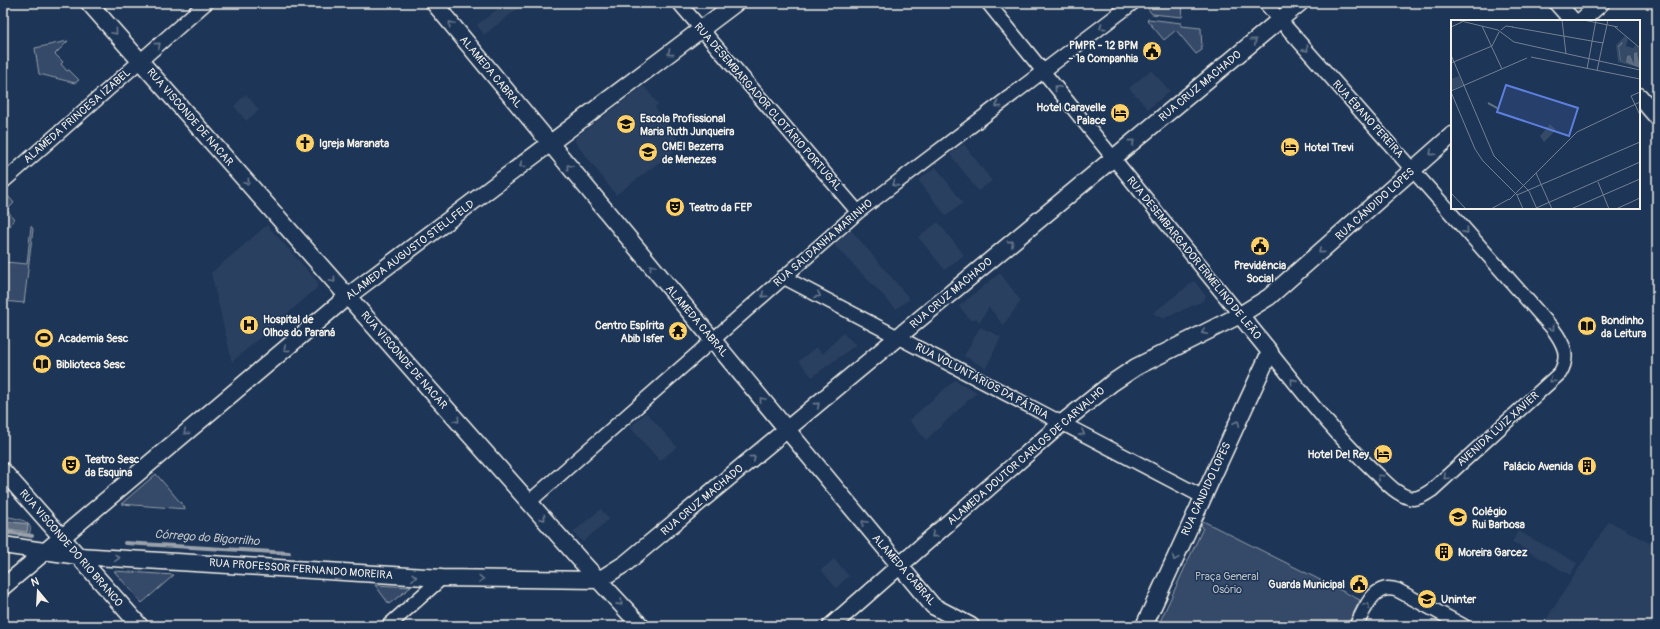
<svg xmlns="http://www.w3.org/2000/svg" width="1660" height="629" viewBox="0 0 1660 629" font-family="Pangolin,sans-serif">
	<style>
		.built { fill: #2a4060 }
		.green { fill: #354a67; stroke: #949ea8 }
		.water { fill: #5e6d82; stroke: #9aa2ab }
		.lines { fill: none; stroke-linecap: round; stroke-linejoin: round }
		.stream { stroke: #9aa2ab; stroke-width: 4 }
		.minor-casing { stroke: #f4f1e8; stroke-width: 16 }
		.tertiary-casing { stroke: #f4f1e8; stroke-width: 19 }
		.minor { stroke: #1d3557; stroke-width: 13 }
		.tertiary { stroke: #1d3557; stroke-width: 16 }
		.oneway { stroke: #68778a }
		.labels { text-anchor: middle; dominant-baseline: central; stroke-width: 3; stroke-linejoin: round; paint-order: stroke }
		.poi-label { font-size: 11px; font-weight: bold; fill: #f4f1e8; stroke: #1d3557; text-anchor: start }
		.street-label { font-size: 11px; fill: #f4f1e8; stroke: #1d3557 }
		.park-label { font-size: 11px; fill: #bbbfc1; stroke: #1d3557 }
		.water-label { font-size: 12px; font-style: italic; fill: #c0c3c4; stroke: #1d3557 }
		.inset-river { fill: none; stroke: #5e6d82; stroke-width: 2 }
		.inset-road { fill: none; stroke: #738091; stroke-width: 1 }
		.view { fill: #5e7fdd; fill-opacity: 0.15; stroke: #5e7fdd; stroke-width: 2 }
		.inset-edge { fill: none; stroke: #f4f1e8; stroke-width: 2 }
	</style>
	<rect width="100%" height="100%" fill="#1d3557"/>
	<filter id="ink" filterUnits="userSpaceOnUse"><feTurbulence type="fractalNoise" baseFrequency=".025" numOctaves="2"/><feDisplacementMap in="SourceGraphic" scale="8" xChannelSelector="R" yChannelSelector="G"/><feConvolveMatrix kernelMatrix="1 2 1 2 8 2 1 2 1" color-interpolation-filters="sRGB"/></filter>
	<g filter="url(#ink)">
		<path class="built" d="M505 3H525L484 35 477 25Z
			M1151 70 1170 91 1148 109 1129 88Z
			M644 86 658 104 655 107 664 121 682 145 616 195 575 142V138Z
			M246 94 259 110 246 121 234 106Z
			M964 144 992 181 978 191 950 154Z
			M936 167 963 203 946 216 918 180Z
			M938 222 964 255 945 270 918 237Z
			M267 225 318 282 317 288 232 362 211 273Z
			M851 230 910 299 896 309 834 245Z
			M1000 273 1021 301 1003 325 989 307 980 322 976 318 971 321 959 306Z
			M1194 281 1206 296 1203 301 1163 319 1153 313Z
			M980 327 1001 337 986 368 964 356Z
			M843 333 856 345 812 377 799 361 816 347 823 354Z
			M955 380 977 392 926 440 909 420Z
			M646 412 677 447 660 461 630 427Z
			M601 509 609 519 583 542 573 532Z
			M1609 521 1657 547V626H1542Z
			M1518 531 1577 563 1570 575 1512 542Z
			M834 559 849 576 836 588 821 570Z"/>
		<path class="green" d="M1156 3H1183L1182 17 1152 14 1148 9Z
			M1148 19 1181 23V26L1201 28 1202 50 1196 54 1176 30 1164 40 1147 20Z
			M68 41 55 54 63 62 61 64 67 71 69 70 79 80 75 83 39 74 35 48Z
			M8 196 14 203 7 210 14 219 10 226 3 225V200Z
			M31 226 33 229 24 303 3 301V281L5 262 27 264Z
			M156 474 186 509 121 504Z
			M3 516C14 518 38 520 28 536L3 534V528L27 532 28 524 3 521Z
			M1197 518 1360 600 1347 626H1158L1203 528Z
			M114 571 174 575 142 603Z
			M375 585 411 587 389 604Z"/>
		<path class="water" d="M3 521 28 524 27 532 3 528Z"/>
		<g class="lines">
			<path class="stream" d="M3 531 32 536
				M125 543 289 553"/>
			<g class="minor-casing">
				<path id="minor" d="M679 3 858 212
					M988 3 1240 315
					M1265 3 1553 329C1564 344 1570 356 1560 373L1432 490C1426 494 1418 500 1410 498 1395 494 1385 481 1374 471 1335 435 1303 393 1270 352
					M3 182 206 3
					M783 277 1203 497
					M529 502 858 212 1133 3
					M388 626 442 578
					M1356 626C1365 609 1373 582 1397 590L1464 626"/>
			</g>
			<g class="tertiary-casing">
				<path id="tertiary" d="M89 3 581 561 641 626
					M434 3 933 606 971 626
					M1557 3 1573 21
					M1581 21 1601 3
					M1639 96 1657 117
					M3 471 140 626
					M3 545 78 556 442 578 599 580
					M599 580 626 563 1300 3
					M3 587 348 296 736 3
					M831 626 1062 423 1112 383 1136 367 1240 315 1269 297 1452 135
					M1144 626 1270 352 1240 315"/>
			</g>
			<use href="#minor" class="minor"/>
			<use href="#tertiary" class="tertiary"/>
		</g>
		<defs><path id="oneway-chevron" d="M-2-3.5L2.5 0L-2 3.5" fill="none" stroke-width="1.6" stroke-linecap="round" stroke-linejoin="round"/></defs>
		<g class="oneway">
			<use href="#oneway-chevron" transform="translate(451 24) rotate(-130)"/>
			<use href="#oneway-chevron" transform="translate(1102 27) rotate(143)"/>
			<use href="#oneway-chevron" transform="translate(115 32) rotate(49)"/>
			<use href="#oneway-chevron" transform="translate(1254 41) rotate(-40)"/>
			<use href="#oneway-chevron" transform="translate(158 45) rotate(-41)"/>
			<use href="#oneway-chevron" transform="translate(1306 49) rotate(48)"/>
			<use href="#oneway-chevron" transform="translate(670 53) rotate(143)"/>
			<use href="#oneway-chevron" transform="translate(1057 88) rotate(-129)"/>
			<use href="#oneway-chevron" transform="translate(998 105) rotate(143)"/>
			<use href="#oneway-chevron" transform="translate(1132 142) rotate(-40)"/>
			<use href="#oneway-chevron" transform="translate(1432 153) rotate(138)"/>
			<use href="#oneway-chevron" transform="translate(522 165) rotate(143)"/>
			<use href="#oneway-chevron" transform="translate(569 167) rotate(-130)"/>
			<use href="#oneway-chevron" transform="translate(247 182) rotate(49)"/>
			<use href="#oneway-chevron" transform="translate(895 184) rotate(143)"/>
			<use href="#oneway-chevron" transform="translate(1466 231) rotate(48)"/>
			<use href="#oneway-chevron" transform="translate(1011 243) rotate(-40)"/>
			<use href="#oneway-chevron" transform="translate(1321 251) rotate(139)"/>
			<use href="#oneway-chevron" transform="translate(652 267) rotate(-130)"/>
			<use href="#oneway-chevron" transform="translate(333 280) rotate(49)"/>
			<use href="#oneway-chevron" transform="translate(764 295) rotate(138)"/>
			<use href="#oneway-chevron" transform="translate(818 295) rotate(28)"/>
			<use href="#oneway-chevron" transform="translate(1552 328) rotate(52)"/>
			<use href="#oneway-chevron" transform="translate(1204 332) rotate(154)"/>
			<use href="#oneway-chevron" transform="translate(286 349) rotate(140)"/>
			<use href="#oneway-chevron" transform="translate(1552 380) rotate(138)"/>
			<use href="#oneway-chevron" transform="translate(1293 381) rotate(-129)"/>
			<use href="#oneway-chevron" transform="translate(762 400) rotate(-130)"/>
			<use href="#oneway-chevron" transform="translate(817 405) rotate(-40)"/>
			<use href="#oneway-chevron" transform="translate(457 420) rotate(49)"/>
			<use href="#oneway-chevron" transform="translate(1237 423) rotate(-65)"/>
			<use href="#oneway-chevron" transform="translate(186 432) rotate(140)"/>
			<use href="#oneway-chevron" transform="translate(1082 433) rotate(28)"/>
			<use href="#oneway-chevron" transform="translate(753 458) rotate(-40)"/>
			<use href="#oneway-chevron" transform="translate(1380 477) rotate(-137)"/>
			<use href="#oneway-chevron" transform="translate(1446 477) rotate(138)"/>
			<use href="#oneway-chevron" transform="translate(543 518) rotate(49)"/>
			<use href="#oneway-chevron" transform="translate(864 523) rotate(-130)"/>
			<use href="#oneway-chevron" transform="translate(934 535) rotate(139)"/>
			<use href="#oneway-chevron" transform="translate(117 558) rotate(4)"/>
			<use href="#oneway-chevron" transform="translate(1175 558) rotate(114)"/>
			<use href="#oneway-chevron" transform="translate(414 577) rotate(4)"/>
			<use href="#oneway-chevron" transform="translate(481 579) rotate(1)"/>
			<use href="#oneway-chevron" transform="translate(620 603) rotate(48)"/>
			<use href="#oneway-chevron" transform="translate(1367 605) rotate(-62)"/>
		</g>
	</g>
	<defs>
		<g id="civic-disc" transform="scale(1)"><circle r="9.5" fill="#ffd166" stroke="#1d3557"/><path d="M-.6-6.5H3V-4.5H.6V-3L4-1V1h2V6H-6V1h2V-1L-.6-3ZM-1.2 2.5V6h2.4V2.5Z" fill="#111"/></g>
		<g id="hotel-disc" transform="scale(1)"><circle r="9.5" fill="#ffd166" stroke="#1d3557"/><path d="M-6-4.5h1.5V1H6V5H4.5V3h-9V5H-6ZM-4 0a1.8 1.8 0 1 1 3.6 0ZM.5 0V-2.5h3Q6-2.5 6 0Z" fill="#111"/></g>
		<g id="university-disc" transform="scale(1)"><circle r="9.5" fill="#ffd166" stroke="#1d3557"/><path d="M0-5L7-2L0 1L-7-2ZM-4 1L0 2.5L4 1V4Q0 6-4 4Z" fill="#111"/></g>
		<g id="church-disc" transform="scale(1)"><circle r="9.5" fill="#ffd166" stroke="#1d3557"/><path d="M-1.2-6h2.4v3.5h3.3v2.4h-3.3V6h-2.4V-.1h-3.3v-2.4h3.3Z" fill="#111"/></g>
		<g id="school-disc" transform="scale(1)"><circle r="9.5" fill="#ffd166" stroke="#1d3557"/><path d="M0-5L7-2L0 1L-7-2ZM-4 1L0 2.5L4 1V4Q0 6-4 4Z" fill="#111"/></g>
		<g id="theatre-disc" transform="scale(1)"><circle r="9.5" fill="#ffd166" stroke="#1d3557"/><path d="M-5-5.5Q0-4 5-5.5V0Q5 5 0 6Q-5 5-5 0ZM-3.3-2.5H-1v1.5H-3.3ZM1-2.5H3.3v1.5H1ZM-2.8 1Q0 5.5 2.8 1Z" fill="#111"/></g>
		<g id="hospital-disc" transform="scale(1)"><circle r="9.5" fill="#ffd166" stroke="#1d3557"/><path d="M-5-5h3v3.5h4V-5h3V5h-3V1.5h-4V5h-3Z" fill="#111"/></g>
		<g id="library-disc" transform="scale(1)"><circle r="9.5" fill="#ffd166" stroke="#1d3557"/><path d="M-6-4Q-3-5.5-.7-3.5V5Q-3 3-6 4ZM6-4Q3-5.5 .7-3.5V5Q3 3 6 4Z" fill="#111"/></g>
		<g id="temple-disc" transform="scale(1)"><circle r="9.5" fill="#ffd166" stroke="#1d3557"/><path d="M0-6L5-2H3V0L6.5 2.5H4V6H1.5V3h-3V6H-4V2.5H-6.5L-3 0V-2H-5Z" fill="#111"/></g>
		<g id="stadium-disc" transform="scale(1)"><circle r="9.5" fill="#ffd166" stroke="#1d3557"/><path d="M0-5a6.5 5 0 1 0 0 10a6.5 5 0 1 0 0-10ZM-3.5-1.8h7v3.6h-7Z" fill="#111"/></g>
		<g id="building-disc" transform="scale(1)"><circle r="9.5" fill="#ffd166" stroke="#1d3557"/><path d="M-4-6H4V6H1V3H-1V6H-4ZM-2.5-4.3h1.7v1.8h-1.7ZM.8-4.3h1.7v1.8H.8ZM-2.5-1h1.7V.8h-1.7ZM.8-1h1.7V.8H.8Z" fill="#111"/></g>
	</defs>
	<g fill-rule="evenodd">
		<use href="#civic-disc" x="1152" y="51"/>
		<use href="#hotel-disc" x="1120" y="113"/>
		<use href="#university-disc" x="626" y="124"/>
		<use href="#church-disc" x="305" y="143"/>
		<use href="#hotel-disc" x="1290" y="147"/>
		<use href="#school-disc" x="648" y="152"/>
		<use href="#theatre-disc" x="675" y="207"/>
		<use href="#civic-disc" x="1260" y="246"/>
		<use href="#hospital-disc" x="249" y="325"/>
		<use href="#library-disc" x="1587" y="326"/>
		<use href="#temple-disc" x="678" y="331"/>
		<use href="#stadium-disc" x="44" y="338"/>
		<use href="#library-disc" x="42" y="364"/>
		<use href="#hotel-disc" x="1383" y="454"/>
		<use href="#theatre-disc" x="71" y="465"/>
		<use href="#building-disc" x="1587" y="466"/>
		<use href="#school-disc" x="1458" y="517"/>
		<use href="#building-disc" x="1444" y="552"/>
		<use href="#civic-disc" x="1359" y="584"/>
		<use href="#university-disc" x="1427" y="599"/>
	</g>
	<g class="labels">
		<g class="poi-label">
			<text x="1138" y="45" text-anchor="end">PMPR - 12 BPM<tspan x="1138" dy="13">- 1a Companhia</tspan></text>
			<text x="1106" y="107" text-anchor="end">Hotel Caravelle<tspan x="1106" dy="13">Palace</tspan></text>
			<text x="640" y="118">Escola Profissional<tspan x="640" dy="13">Maria Ruth Junqueira</tspan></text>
			<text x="319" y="143">Igreja Maranata</text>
			<text x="662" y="146">CMEI Bezerra<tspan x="662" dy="13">de Menezes</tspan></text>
			<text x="1304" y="147">Hotel Trevi</text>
			<text x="689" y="207">Teatro da FEP</text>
			<text x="1260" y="265" text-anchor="middle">Previdência<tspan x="1260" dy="13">Social</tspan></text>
			<text x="263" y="319">Hospital de<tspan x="263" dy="13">Olhos do Paraná</tspan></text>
			<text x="1601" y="320">Bondinho<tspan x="1601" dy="13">da Leitura</tspan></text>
			<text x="664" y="325" text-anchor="end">Centro Espírita<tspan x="664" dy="13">Abib Isfer</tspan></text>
			<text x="58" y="338">Academia Sesc</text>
			<text x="56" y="364">Biblioteca Sesc</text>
			<text x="1369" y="454" text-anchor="end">Hotel Del Rey</text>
			<text x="85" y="459">Teatro Sesc<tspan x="85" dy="13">da Esquina</tspan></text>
			<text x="1573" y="466" text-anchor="end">Palácio Avenida</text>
			<text x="1472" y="511">Colégio<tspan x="1472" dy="13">Rui Barbosa</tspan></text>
			<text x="1458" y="552">Moreira Garcez</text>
			<text x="1345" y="584" text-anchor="end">Guarda Municipal</text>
			<text x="1441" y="599">Uninter</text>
		</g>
		<g class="street-label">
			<text transform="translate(491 72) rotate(50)">ALAMEDA CABRAL</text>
			<text transform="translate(1200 86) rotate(-40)">RUA CRUZ MACHADO</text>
			<text transform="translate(768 107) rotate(49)">RUA DESEMBARGADOR CLOTÁRIO PORTUGAL</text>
			<text transform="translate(77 116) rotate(-41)">ALAMEDA PRINCESA IZABEL</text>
			<text transform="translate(190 117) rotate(49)">RUA VISCONDE DE NACAR</text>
			<text transform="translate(1368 119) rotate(48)">RUA ÉBANO PEREIRA</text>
			<text transform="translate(1375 204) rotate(-42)">RUA CÂNDIDO LOPES</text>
			<text transform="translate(823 243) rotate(-41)">RUA SALDANHA MARINHO</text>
			<text transform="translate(410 250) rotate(-37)">ALAMEDA AUGUSTO STELLFELD</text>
			<text transform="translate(1194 258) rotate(51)">RUA DESEMBARGADOR ERMELINO DE LEÃO</text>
			<text transform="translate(951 293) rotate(-40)">RUA CRUZ MACHADO</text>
			<text transform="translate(697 321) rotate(50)">ALAMEDA CABRAL</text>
			<text transform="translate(404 360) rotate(49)">RUA VISCONDE DE NACAR</text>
			<text transform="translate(982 381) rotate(28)">RUA VOLUNTÁRIOS DA PÁTRIA</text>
			<text transform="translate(1498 429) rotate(-42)">AVENIDA LUIZ XAVIER</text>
			<text transform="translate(1026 456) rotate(-41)">ALAMEDA DOUTOR CARLOS DE CARVALHO</text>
			<text transform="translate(1206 489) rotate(-65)">RUA CÂNDIDO LOPES</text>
			<text transform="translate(702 500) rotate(-40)">RUA CRUZ MACHADO</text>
			<text transform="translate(71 548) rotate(49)">RUA VISCONDE DO RIO BRANCO</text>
			<text transform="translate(301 569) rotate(4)">RUA PROFESSOR FERNANDO MOREIRA</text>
			<text transform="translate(904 570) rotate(49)">ALAMEDA CABRAL</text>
		</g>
		<g class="park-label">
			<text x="1227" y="576">Praça General<tspan x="1227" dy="13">Osório</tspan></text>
		</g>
		<g class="water-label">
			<text transform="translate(207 538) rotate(4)">Córrego do Bigorrilho</text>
		</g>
	</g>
	<g transform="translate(1451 20)">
		<rect width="189" height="189" fill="#1d3557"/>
		<path d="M174 16 177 19 175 26 182 28 185 25 189 29V48L167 42 165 25ZM8 56 12 65 1 70 0 59ZM99 104 105 110 93 122 89 116Z" fill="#354a67"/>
		<path d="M171 22 172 23 168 27 170 41 175 42 176 36 179 35 183 44V33L186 32 189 48 169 40 167 26Z" fill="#5e6d82"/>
		<path class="inset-river" d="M37 83 48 89"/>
		<path class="inset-road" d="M6 0 47 10 63 22 189 50M111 0 115 34M132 0 167 7M31 6 51 49M0 7 11 2M61 7 152 23 157 0M164 7 189 28M50 10 55 6 62 7M0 35 43 136 78 171 86 189M80 37 189 59M0 43 41 26 48 12M136 49 145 0M146 51 152 22M0 71 76 38M0 72 24 129 32 141 66 175 72 189M189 72 180 76 189 95M85 153 101 189M147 162 158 189M0 173 15 189M66 175 189 122M58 180 126 112 189 82M40 189 58 179M83 189 189 142M120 189 189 159M165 189 189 178"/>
		<path class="view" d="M55 65 127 88 118 116 46 92Z"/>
		<rect width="189" height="189" class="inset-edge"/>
	</g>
	<rect width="1660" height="629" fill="none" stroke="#1d3557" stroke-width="16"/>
	<rect x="8" y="8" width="1644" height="613" fill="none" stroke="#f4f1e8" stroke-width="1.5" filter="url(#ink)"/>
	<g transform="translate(38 591) rotate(342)" stroke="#1d3557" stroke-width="3" paint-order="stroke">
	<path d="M0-3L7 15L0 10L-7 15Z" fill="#f4f1e8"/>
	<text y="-6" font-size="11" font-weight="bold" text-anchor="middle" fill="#f4f1e8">N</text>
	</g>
</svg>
